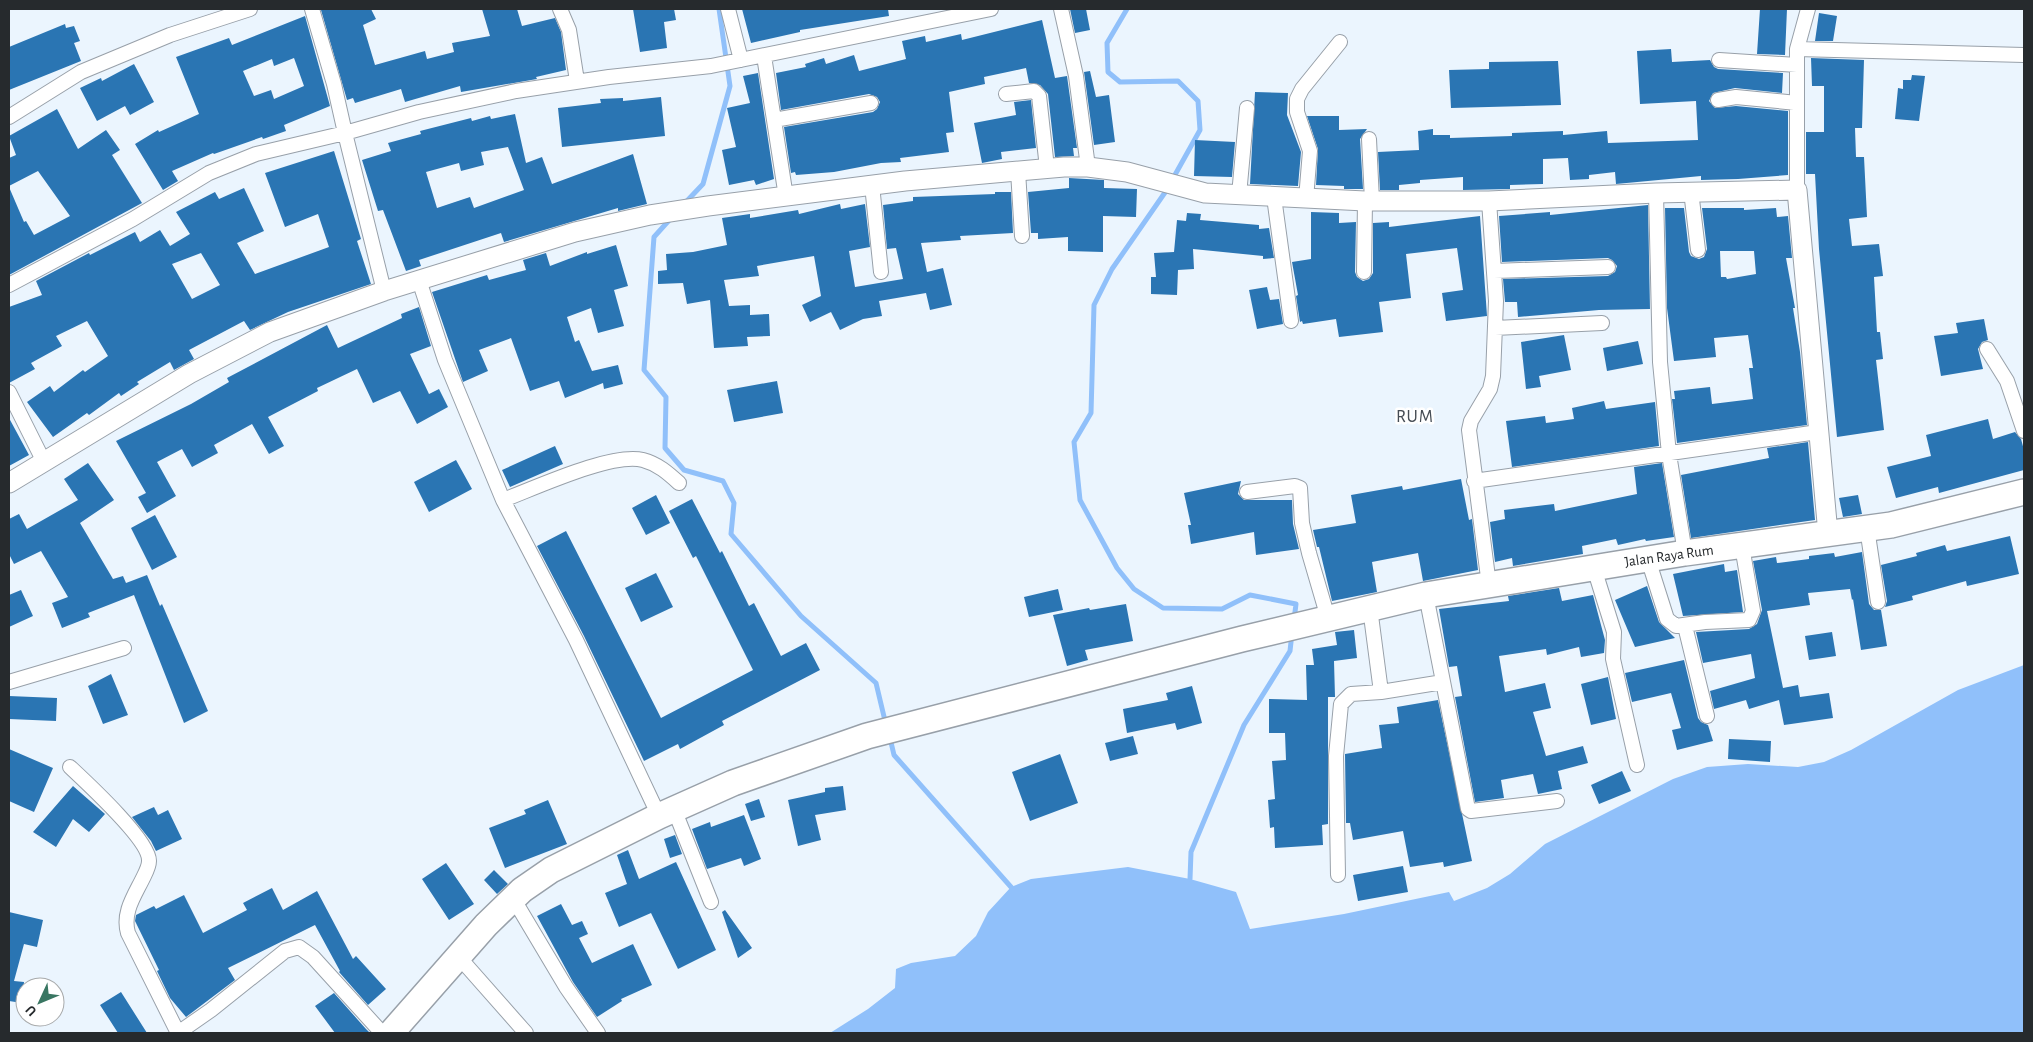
<svg xmlns="http://www.w3.org/2000/svg" width="2033" height="1042" viewBox="0 0 2033 1042" font-family="'Alegreya Sans',sans-serif">
	<style>
		.water { fill: #90c0fa }
		.lines { fill: none; stroke-linecap: round; stroke-linejoin: round }
		.stream { stroke: #90c0fa; stroke-width: 5 }
		.building { fill: #2a75b3; fill-rule: evenodd }
		.street-casing { stroke: #98a0a9; stroke-width: 16 }
		.secondary-casing { stroke: #98a0a9; stroke-width: 21 }
		.highway-casing { stroke: #98a0a9; stroke-width: 28 }
		.street { stroke: #fff; stroke-width: 14 }
		.secondary { stroke: #fff; stroke-width: 19 }
		.highway { stroke: #fff; stroke-width: 25 }
		.labels { text-anchor: middle; dominant-baseline: central; stroke-width: 5; stroke-linejoin: round; paint-order: stroke }
		.street-label { font-size: 15px; fill: #262a2d; stroke: #fff }
		.quarter-label { font-size: 18px; letter-spacing: 1px; fill: #454c54; stroke: #fff }
	</style>
	<rect width="100%" height="100%" fill="#ebf5fe"/>
	<path class="water" d="M2024 665V1033H830L868 1009 895 988 896 969 911 963 955 956 976 936 988 912 1011 887 1031 879 1128 867 1190 879 1236 892 1250 929 1344 914 1449 892 1454 901 1487 888 1510 874 1545 844 1673 779 1707 767 1748 764 1798 767 1824 762 1851 750 1958 690Z"/>
	<g class="lines">
		<path class="stream" d="M1127 9 1107 43 1108 72 1120 82 1178 81 1198 101 1200 130 1166 191 1112 269 1094 305 1091 413 1074 442 1080 500 1117 568 1134 589 1163 608 1222 609 1250 595 1296 604 1294 620
			M684 204 703 184 730 86 719 9
			M672 217 654 237 644 370 666 397 665 448 684 470 723 481 734 503 731 534 801 616 876 683 886 725
			M890 738 894 755 1011 887
			M1190 879 1191 852 1244 725 1290 651 1292 633"/>
	</g>
	<path class="building" d="M325 9H371L376 19 363 25 375 65 425 51 427 59 454 52 452 43 490 36 482 9H517L522 26 555 18 561 32 566 70 536 77 537 79 461 92 460 86 405 102 401 89 355 103 353 98 347 100 321 10Z
		M633 9H674L676 20 664 22 667 48 640 52Z
		M742 9H888L889 16 800 30V32L751 43Z
		M1070 9H1086L1090 30 1075 33Z
		M1760 9H1787L1785 55 1757 54Z
		M1819 13 1837 16 1833 41H1815Z
		M305 16 330 106 284 125 286 131 263 139 262 137 214 154 213 153 172 171 178 181 163 190 135 144 158 130 159 132 199 114 176 57 229 38 232 45ZM294 58 304 86 274 99 271 90 254 96 243 71 272 59 274 66Z
		M1042 20 1055 78 1067 76 1077 148H1073L1074 156 1055 157 1048 94 1040 85 1029 83 1026 68 984 77 985 84 949 92 954 132 946 133 949 152 900 158 901 162 881 163 834 172 796 175 795 172 791 173 784 127 873 112 877 109 880 102 877 97 869 94 781 110 776 73 806 67 805 64 824 58 826 64 854 55 859 71 906 59 902 41 925 36 926 42 961 34 962 40Z
		M65 24 66 28 74 26 80 41 74 43 81 61 9 90V47Z
		M1671 49 1672 62 1710 60 1714 67 1718 69 1783 73 1782 93 1735 88 1713 93 1709 101 1715 108 1736 106 1788 111V175L1738 179 1701 180V176L1616 184 1615 172 1589 175V179L1570 180 1568 158 1543 159V184L1510 185V189L1463 190V177L1420 180V183L1399 185V190H1380L1378 152 1419 150 1418 131 1433 129V135H1450V138L1512 136V133L1563 131V135L1607 131 1608 143 1698 140 1696 101 1640 104 1637 51Z
		M1811 58 1864 60 1862 128H1855L1856 157H1864L1867 217 1849 219 1852 246 1879 244 1883 276 1874 277 1877 332H1880L1883 359 1876 360 1884 430 1837 437 1819 249 1815 174H1806V132H1824V86H1812Z
		M1558 61 1561 105 1451 108 1449 70 1489 69V62Z
		M134 64 154 102 130 115 125 106 97 121 80 88 101 78 102 81Z
		M1090 71 1096 97 1109 95 1115 142 1094 145 1084 72Z
		M758 73 774 179 756 185 754 180 729 185 722 150 736 147 727 108 750 103 743 76Z
		M1912 75 1925 76 1919 121 1895 119 1898 88 1903 89V80H1911Z
		M1255 92 1288 93 1287 115 1301 152 1298 186 1250 184Z
		M661 97 665 136 562 147 558 108 601 103 600 99 623 98V101Z
		M1031 100 1036 148 1001 152 1002 159 982 163 974 123 1016 115 1014 102Z
		M57 109 78 149 106 130 120 150 112 155 142 203 9 275V187L24 222 26 221 34 235 70 216 38 171 9 186V158L16 155 9 136Z
		M515 114 526 163 542 157 552 184 633 154 647 204 618 211V208L504 242 501 233 419 260 421 266 406 271 383 210 378 211 362 160 391 151 388 143 421 134 420 131 471 118 472 121 490 116 491 119ZM508 147 524 190 474 208 470 197 437 208 426 172 459 163 461 171 484 165 481 152Z
		M1307 116H1339V130L1367 129 1360 139 1363 189H1344V186L1316 185 1318 149Z
		M1195 140 1235 142 1232 177 1194 176Z
		M334 151 361 239 357 241 371 284 288 312 250 330 244 321 189 350 194 359 174 370 170 362 137 382 139 384 121 396 119 393 89 415 87 413 53 437 27 402 50 386 54 392 83 370 85 372 108 356 87 321 56 336 62 346 31 363 35 369 9 383V307L42 295 36 281 89 253 90 255 135 232 140 242 160 230 170 246 190 234 176 212 215 192 219 199 244 188 264 231 237 243 255 274 329 247 318 214 285 227 265 173ZM201 253 220 285 192 299 172 264Z
		M1069 178 1104 180V188L1137 189 1136 217 1103 216V252L1068 251V237L1038 239V233H1031L1028 192 1069 188Z
		M995 192H1011L1013 233 960 236 961 240 921 243 927 272 943 268 952 305 930 310 926 293 879 301 882 316 863 319 840 330 831 312 810 322 802 305 821 296 814 256 757 266 759 276 724 280 729 306 750 305V315L769 314 770 336 747 337 748 346 714 348 710 300 687 304 683 283 658 284V271L667 270 666 254 693 252 727 245 722 218 750 214V218L798 210 799 214 840 204 841 209 865 204 870 247 849 251 855 287 903 279 896 248 887 249 883 205 913 201V197L995 194Z
		M1648 205 1650 309 1599 310 1518 317 1517 302H1505L1503 279 1608 276 1615 272 1617 266 1612 260 1608 258 1502 262 1499 216 1550 212V215Z
		M1665 208H1684L1689 252 1691 256 1699 259 1704 257 1707 249 1702 208H1744V210L1776 208 1777 217 1788 216 1792 258H1786L1795 308H1793L1800 352 1807 425 1677 443 1672 399H1675L1674 391 1710 387 1712 404 1753 399 1749 368H1753L1748 335 1714 338 1716 357 1674 361 1667 308ZM1720 251H1754L1756 274 1727 279 1726 277H1721Z
		M1311 212 1339 213V223L1356 222 1355 272 1357 277 1363 281 1369 279 1373 273V223L1389 222V227L1480 216 1487 316 1446 321 1442 293 1463 290 1457 248 1406 254 1411 298 1379 302 1383 332 1339 337 1336 319 1303 324 1302 321 1300 322 1296 296 1298 295 1292 262 1311 259Z
		M1187 213 1201 214 1200 220 1259 225V229L1269 228 1274 258 1263 259V256L1193 249 1194 269 1178 270 1177 295 1151 294V277H1156L1154 253 1174 252 1177 220 1186 221Z
		M616 245 628 286 614 290 624 326 598 333 591 308 567 317 575 342 579 340 592 371 618 365 623 384 604 389 603 383 565 398 559 381 530 391 511 338 479 350 488 371 463 382 432 292 487 275 489 280 526 270 523 260 546 253 550 266 587 252V254Z
		M1267 287 1270 300 1279 299 1283 324 1257 329 1249 290Z
		M419 307 431 346 410 354 429 394 439 389 448 407 417 424 400 391 373 403 357 369 317 388 318 391 268 417 284 446 269 454 252 424 214 445 218 453 192 467 182 449 157 462 176 496 147 513 138 497 146 493 116 441 191 404 229 382 227 378 327 325 338 348 402 318 401 314Z
		M1984 319 1988 340 1982 342 1978 349 1983 369 1941 376 1934 336 1958 333 1956 323Z
		M1564 335 1571 370 1539 376 1541 387 1526 389 1521 342Z
		M1638 341 1643 364 1607 371 1603 348Z
		M777 381 783 413 734 422 727 390Z
		M1604 401 1606 409 1655 402 1659 446 1512 467 1506 421 1545 416 1546 423 1574 419 1572 408Z
		M9 418 29 455 9 466Z
		M1988 419 1993 439 2015 432 2021 439 2024 450V470L1939 493 1938 487 1896 498 1887 467 1931 456 1926 435Z
		M1808 442 1815 520 1691 538 1681 475 1769 458 1767 448Z
		M555 446 563 464 510 487 502 470Z
		M456 460 472 489 429 512 414 482Z
		M88 463 114 500 80 523 113 579 123 576 126 583 147 575 160 606 162 604 208 711 184 723 134 595 88 613 90 617 62 628 52 603 68 597 41 551 14 564 9 554V519L19 514 27 529 78 500 64 479Z
		M1662 463 1674 537 1646 541 1645 539 1618 545 1616 539 1582 546 1583 554 1513 566 1512 558 1495 562 1490 522 1505 519 1504 510 1554 504 1555 511 1637 494 1634 467Z
		M1461 479 1469 520 1472 519 1478 570 1423 581 1418 553 1372 562 1377 592 1332 601 1319 547H1317L1313 530 1356 523 1351 495 1402 486 1403 490Z
		M1241 481 1238 494 1244 500H1292L1293 524 1299 549 1256 555 1254 532 1191 544 1188 525H1191L1184 493Z
		M656 495 670 523 646 535 632 508Z
		M1858 495 1862 514 1843 517 1839 498Z
		M692 499 720 553 722 551 749 606 754 603 781 656 806 643 820 670 722 721 724 725 680 749 678 744 644 761 584 636 537 546 566 531 661 718 753 670 696 556 693 558 669 511Z
		M155 515 177 557 152 570 131 528Z
		M2010 536 2019 574 1967 586 1966 581 1912 596 1913 600 1885 607 1887 601 1881 565 1917 556 1916 553 1945 545 1947 551Z
		M1862 552 1869 604 1874 610H1881L1887 646 1861 650 1853 599 1852 600 1850 589 1808 593 1810 605 1767 611 1783 688 1798 685 1800 697 1829 693 1833 718 1784 725 1779 700 1749 709 1746 700 1714 709 1710 691 1755 678 1751 654 1703 663 1696 632 1749 629 1757 624 1762 610 1753 561 1776 557 1777 563 1809 559V556L1834 553 1835 557Z
		M1724 564 1725 572 1737 570 1743 612 1683 616 1673 574Z
		M656 573 673 607 641 622 625 588Z
		M1647 586 1659 622 1675 638 1635 647 1615 600Z
		M1559 588 1562 601 1593 595 1605 640 1604 653 1581 657 1579 647 1547 655 1546 649 1499 656 1505 692 1545 683 1551 708 1533 712 1546 756 1583 746 1588 763 1558 771 1562 789 1538 794 1533 774 1501 780 1504 798 1475 802 1455 697 1462 696 1457 666 1449 667 1439 609 1509 601 1508 596Z
		M1058 589 1063 610 1029 617 1024 597Z
		M21 590 33 616 9 627V595Z
		M1126 604 1133 641 1085 650 1088 660 1067 666 1053 615 1089 608 1090 610Z
		M1354 630 1357 658 1334 661 1335 697H1328V824L1322 825 1323 845 1275 848 1274 827 1270 828 1268 800 1275 799 1272 761 1286 760 1285 733H1269V699L1307 700 1306 665H1314L1312 649 1337 645 1335 632Z
		M1832 632 1836 656 1809 660 1805 636Z
		M1684 660 1698 718 1701 722 1708 725 1713 741 1677 750 1672 730 1681 728 1671 693 1632 702 1625 673Z
		M111 674 128 715 103 724 88 686Z
		M1608 677 1616 719 1591 725 1581 684Z
		M1192 686 1202 723 1177 730 1175 723 1127 733 1123 709 1168 700 1166 693Z
		M9 696 57 698 56 721 9 719Z
		M1438 700 1472 861 1444 867 1443 862 1410 867 1403 831 1353 840 1350 823H1346L1345 754 1382 748 1379 725 1399 723 1397 707Z
		M1133 736 1138 754 1110 761 1105 743Z
		M1729 739 1771 741 1770 762 1728 759Z
		M9 749 53 768 34 812 9 801Z
		M1060 754 1078 803 1030 821 1012 772Z
		M1622 771 1631 791 1599 804 1591 785Z
		M73 786 105 814 89 832 73 819 56 847 33 832Z
		M843 786 846 810 815 815 821 840 798 846 788 800 825 792V788Z
		M759 799 765 817 751 821 745 804Z
		M548 800 567 844 505 868 489 828 526 814 524 810Z
		M154 807 158 815 168 810 182 839 156 851 151 841 132 817Z
		M744 815 761 859 744 866 741 858 707 869 692 829 710 822 711 827Z
		M675 835 682 854 670 858 664 839Z
		M628 850 639 879 676 862 716 950 678 969 651 913 619 927 605 893 627 884 617 855Z
		M446 863 474 904 449 920 422 879Z
		M1403 866 1408 892 1358 901 1353 875Z
		M494 870 508 884 497 894 484 880Z
		M272 888 283 910 317 891 353 959 356 956 386 989 368 1005 339 972 340 971 315 925 228 968 235 980 186 1017 170 998 157 971 159 970 135 921 136 915 154 906 156 909 184 895 203 933 247 910 243 903Z
		M561 904 572 925 582 921 588 934 579 938 592 963 633 944 652 985 621 999 622 1001 597 1017 573 982 537 916Z
		M725 910 752 948 738 958 722 912Z
		M9 912 43 920 37 947 24 944 14 981 24 982 22 1003 9 1001Z
		M121 992 147 1033H118L100 1005Z
		M334 993 366 1029 370 1033H335L315 1006Z"/>
	<g class="lines">
		<g class="street-casing">
			<path id="street" d="M312 9 334 84 345 133 419 112 516 91 609 77 711 66 991 9
				M560 9 569 30 577 81
				M728 9 741 60
				M1061 9 1076 76 1088 167
				M1797 49 2024 55
				M764 56 786 197
				M1719 60 1797 65
				M1006 94 1034 91 1039 96 1047 168
				M1718 100 1736 97 1797 103
				M9 117 81 72 170 35 250 9
				M774 120 871 103
				M1369 139 1372 201
				M1018 171 1022 236
				M872 185 881 272
				M1797 190V49L1808 9
				M1691 191 1698 250
				M1656 193 1660 362 1669 454 1685 553
				M1239 195 1247 108
				M1274 197 1291 321
				M1306 199 1310 151 1297 112V99L1302 89 1340 42
				M1489 201 1496 301 1493 376 1490 389 1471 421 1469 430 1489 585
				M1494 271 1608 267
				M1364 272 1365 201
				M419 280 445 360 503 500 576 640 659 816
				M9 285 133 219 209 173 256 154 345 133 384 291
				M1495 328 1602 323
				M1987 349 2007 381 2024 431
				M9 392 44 462
				M1474 481 1818 432
				M1247 492 1295 486 1300 488 1302 523 1309 553 1328 618
				M503 500C535 488 612 452 643 460 658 464 668 473 679 483
				M1867 528 1878 602
				M1648 559 1667 619 1676 626 1705 622 1749 620 1753 611 1742 546
				M1594 568 1614 632 1613 659 1637 765
				M1426 595 1468 809 1471 811 1557 801
				M1370 608 1381 692 1443 682
				M1685 626 1707 716
				M9 682 124 648
				M70 767C86 782 150 841 149 861 149 866 146 872 144 876 135 895 122 912 128 933L178 1033
				M674 809 711 902
				M1338 875 1336 756 1341 704 1351 694 1381 692
				M513 898 566 987 598 1033
				M458 956 526 1033
				M178 1033 211 1010 285 951 299 947 313 957 382 1033"/>
		</g>
		<g class="secondary-casing">
			<path id="secondary" d="M9 483 189 374 270 332 384 291 575 232 650 215 708 206 905 181 1064 167H1088L1127 172 1205 193 1365 201H1489L1656 193 1797 190 1828 534"/>
		</g>
		<g class="highway-casing">
			<path id="highway" d="M391 1033 486 925 522 890 551 870 659 816 733 783 867 736 1242 639 1426 595 1685 553 1891 525 2024 492"/>
		</g>
		<use href="#street" class="street"/>
		<use href="#secondary" class="secondary"/>
		<use href="#highway" class="highway"/>
	</g>
	<g class="labels">
		<g class="street-label">
			<text transform="translate(1669 556) rotate(-8)">Jalan Raya Rum</text>
		</g>
		<g class="quarter-label">
			<text x="1415" y="417">RUM</text>
		</g>
	</g>
	<rect width="2033" height="1042" fill="none" stroke="#262a2d" stroke-width="20"/>
	<g transform="translate(40 1002) rotate(226)"><circle r="24" fill="#ffffff" stroke="#a8aaab"/>
	<path d="M0-4L9 19L0 12L-9 19Z" fill="#397662"/>
	<text y="-8" font-size="14" font-weight="bold" text-anchor="middle" fill="#262a2d">U</text>
	</g>
</svg>
